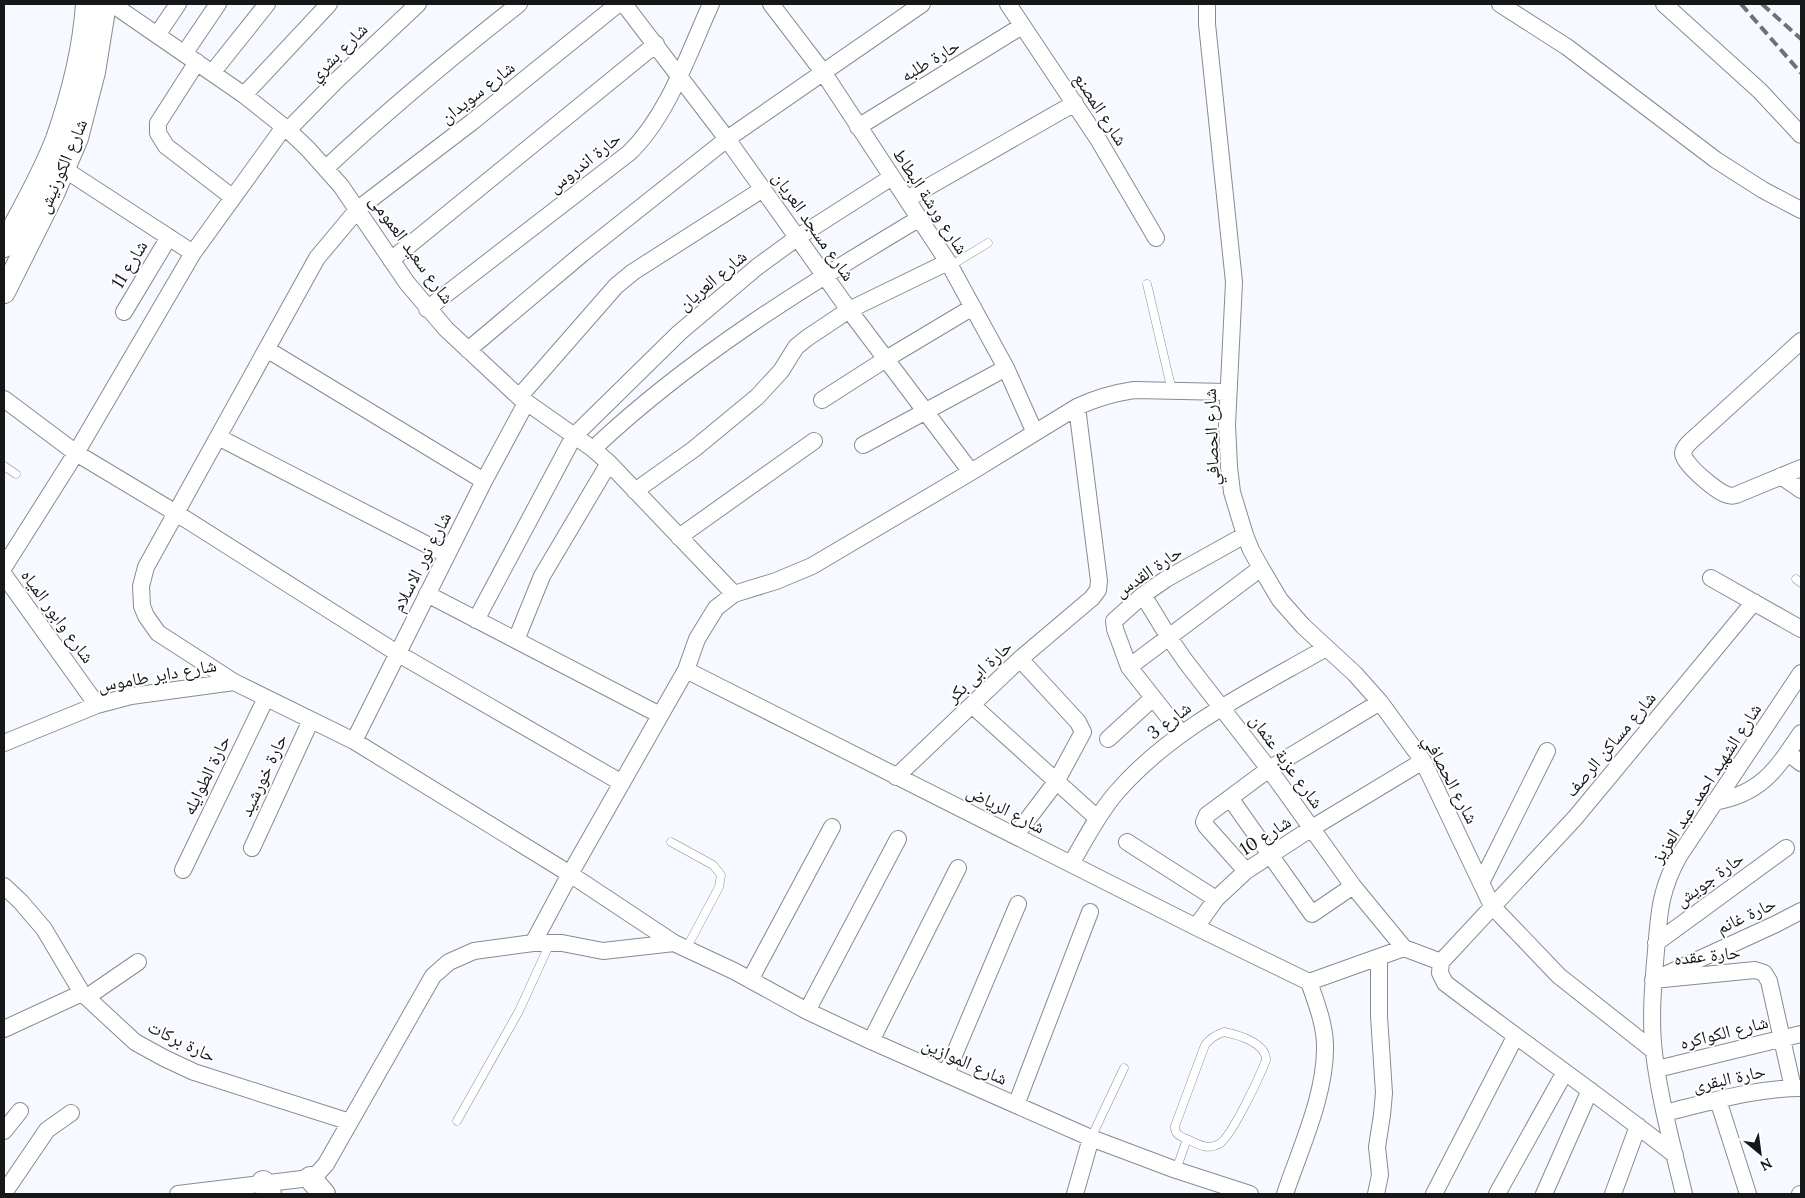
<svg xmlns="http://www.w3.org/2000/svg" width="1805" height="1198" viewBox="0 0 1805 1198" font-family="Lora,'Noto Naskh Arabic',serif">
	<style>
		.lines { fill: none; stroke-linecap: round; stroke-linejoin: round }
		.service-casing { stroke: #888b90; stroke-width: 9 }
		.minor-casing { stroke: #888b90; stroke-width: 18 }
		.secondary-casing { stroke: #888b90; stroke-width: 24 }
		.service { stroke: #fff; stroke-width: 8 }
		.minor { stroke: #fff; stroke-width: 16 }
		.secondary { stroke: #fff; stroke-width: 22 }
		.rail { stroke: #6f7174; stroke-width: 4; stroke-dasharray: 10 5; stroke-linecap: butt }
		.labels { text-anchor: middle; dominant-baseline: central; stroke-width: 4; stroke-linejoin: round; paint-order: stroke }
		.street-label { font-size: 18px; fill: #161719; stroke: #fff }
	</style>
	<rect width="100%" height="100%" fill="#f6f9ff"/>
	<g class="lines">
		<g class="service-casing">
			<path id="service" d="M950 266 988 243
				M1147 284 1172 391
				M4 466 16 474
				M1796 579 1801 583
				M671 842 713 865 721 875 719 887 686 949
				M1224 1032C1239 1035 1266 1043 1266 1060 1260 1076 1231 1138 1219 1144 1208 1150 1199 1145 1189 1140 1182 1137 1174 1135 1175 1126L1205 1045C1210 1038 1215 1035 1224 1032Z
				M457 1121 519 1011 550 943
				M1091 1138 1124 1068
				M1176 1170 1187 1139"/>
		</g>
		<g class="minor-casing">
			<path id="minor" d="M112 4 244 95 288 130 308 149 341 186 407 283 446 329 519 397 593 449 609 463 734 594
				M618 4 472 122 358 209 317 258 146 567 141 586 142 606 146 616 158 633 234 682 354 741 570 874 674 943 734 971 807 1011 871 1041 1091 1138 1176 1170 1250 1194
				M624 4 727 139 849 310 971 472
				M771 4 823 72 948 262 1006 368 1035 433
				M1008 4 1098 139 1156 238
				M1500 4 1567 47 1716 160 1763 190 1801 210
				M1664 4 1760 91 1801 135
				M1207 6V24L1234 282 1227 425 1229 467 1232 492 1245 535 1251 550 1261 568 1280 600 1303 626 1355 674 1380 702 1423 761 1492 906 1559 976 1654 1051
				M157 35 178 4
				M184 54 218 4
				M197 62 158 123V133L166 146 232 197
				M212 73 267 4
				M244 95 329 4
				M858 127 1022 26
				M288 130 336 81 418 4
				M326 168C388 110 453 56 519 4
				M64 169 193 253
				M907 199 1075 103
				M391 260 656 44
				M427 309 629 153C668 116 689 52 711 4
				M124 312 169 237
				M1801 341 1701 432C1696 437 1684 445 1683 453 1682 463 1718 493 1728 495 1731 496 1733 496 1736 495L1801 468
				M268 350 484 481
				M468 350 582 254 727 139 922 4
				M519 397 616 286 633 272 763 189
				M4 399 76 453 176 513 397 653 622 783
				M822 400 886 359 973 307
				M218 437 447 555
				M863 445 1006 368
				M593 449C690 357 806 286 920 218
				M1781 476 1801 490
				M635 491 694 449 757 397 781 371 796 347 807 338 849 310 948 262
				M679 537 814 441
				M4 567 76 453 193 253 284 127
				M4 575 97 705
				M1711 578 1801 629
				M427 594 660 715
				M1143 595 1168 636 1186 662 1269 769 1353 886 1404 948
				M476 620 574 436 679 333 757 267 798 237 892 177
				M516 640 542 576 609 463
				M1129 667 1261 568
				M686 670 1196 927 1309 982
				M972 705 1097 818
				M1181 733 1129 667 1115 629 1114 621 1143 595 1166 579 1245 535
				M1108 739 1153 698
				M354 741 484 481 526 403
				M4 743 97 705 131 696 234 682
				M1788 753 1801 763
				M896 777 1020 659 1092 598 1098 590 1099 581 1077 407
				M1230 798 1312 914 1353 886
				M1714 802C1761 794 1776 770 1801 733
				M1015 836 1056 782 1083 732 1078 722 1020 659
				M1127 842 1216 899
				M252 848 311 720
				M1071 864C1085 840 1098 814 1116 793 1172 728 1253 690 1326 648
				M183 870 266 698
				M1246 871 1206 826 1204 822 1207 815 1269 769 1380 702
				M1481 883 1547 751
				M4 886 21 902 44 929 82 993 135 1042 164 1058 194 1072 350 1122
				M1196 927 1216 899 1246 871 1312 828 1423 761
				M533 943 570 874 686 670 697 639 716 608 734 594 776 581 812 566 971 472 1077 407C1096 398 1114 393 1134 390L1228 392
				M1656 943 1786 848
				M1667 974 1776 924 1801 911
				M750 980 832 827
				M1653 980 1755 970 1764 973 1769 981 1793 1088
				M1309 982 1404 948 1441 962
				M87 997 138 962
				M807 1011 898 839
				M4 1029 82 993
				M871 1041 958 868
				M1657 1069 1801 1034
				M946 1074 1018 904
				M1718 1100 1748 1194
				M1016 1105 1090 912
				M1665 1113C1710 1102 1755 1088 1801 1088
				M4 1131 20 1111
				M1675 1155C1600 1096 1521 1041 1445 983L1440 973 1441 962 1575 818 1754 602
				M4 1193 47 1130 71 1113
				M178 1194 310 1178 318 1173 326 1164 433 976 449 962 474 951 533 943H562L603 951 674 943
				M1075 1194 1091 1138
				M1285 1194C1300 1149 1326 1094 1325 1046 1325 1025 1316 1002 1309 982
				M1376 1194 1380 1175 1377 1147 1382 1115 1384 1093 1379 1016V957
				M1434 1194 1515 1037
				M1497 1194 1565 1072
				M1544 1194 1590 1090
				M1613 1194 1638 1126
				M1684 1194C1673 1148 1660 1101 1654 1053 1650 1020 1653 984 1656 951 1659 913 1660 890 1679 856L1801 673
				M1800 1194H1801"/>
		</g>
		<g class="secondary-casing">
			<path id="secondary" d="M4 246C22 211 43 176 57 139 72 96 84 49 87 4
				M4 292 53 194 77 138 94 72 105 4
				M310 1178 324 1194
				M263 1182 270 1194"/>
		</g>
		<use href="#service" class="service"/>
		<use href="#minor" class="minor"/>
		<use href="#secondary" class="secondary"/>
		<path class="rail" d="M1741 4 1801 73
			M1762 4 1801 39"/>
	</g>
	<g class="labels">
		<g class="street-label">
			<text transform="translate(338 52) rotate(-45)">شارع بشري</text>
			<text transform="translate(930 60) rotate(-31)">حارة طلبه</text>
			<text transform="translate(477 92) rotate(-38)">شارع سويدان</text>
			<text transform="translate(1101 109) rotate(57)">شارع المصنع</text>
			<text transform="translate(584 162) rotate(-38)">حارة اندروس</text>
			<text transform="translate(62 166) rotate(-67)">شارع الكورنيش</text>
			<text transform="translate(931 201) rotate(57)">شارع ورشة البطاط</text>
			<text transform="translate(814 226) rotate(55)">شارع مسجد العريان</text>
			<text transform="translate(412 249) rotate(54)">شارع سعيد العمومى</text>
			<text transform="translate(129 264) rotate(-59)">شارع 11</text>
			<text transform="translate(712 280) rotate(-40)">شارع العريان</text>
			<text transform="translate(1211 437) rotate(-92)">شارع الحصافي</text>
			<text transform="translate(421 562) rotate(-63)">شارع نور الاسلام</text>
			<text transform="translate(1148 571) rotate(-34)">حارة القدس</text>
			<text transform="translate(58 616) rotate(54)">شارع وابور المياه</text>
			<text transform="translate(979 671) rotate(-43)">حارة ابى بكر</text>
			<text transform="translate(157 675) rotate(-10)">شارع داير طاموس</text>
			<text transform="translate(1169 720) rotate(-37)">شارع 3</text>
			<text transform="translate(1610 744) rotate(-50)">شارع مساكن الرصف</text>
			<text transform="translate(1287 761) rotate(54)">شارع عزبة عثمان</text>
			<text transform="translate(206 775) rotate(-64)">حارة الطوايله</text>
			<text transform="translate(263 775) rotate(-65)">حارة خورشيد</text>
			<text transform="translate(1451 779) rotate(62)">شارع الحصافي</text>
			<text transform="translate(1706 783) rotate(-57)">شارع الشهيد احمد عبد العزيز</text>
			<text transform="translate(1006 809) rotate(27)">شارع الرياض</text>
			<text transform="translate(1265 835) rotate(-33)">شارع 10</text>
			<text transform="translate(1709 879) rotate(-36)">حارة جويش</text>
			<text transform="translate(1746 915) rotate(-25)">حارة غانم</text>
			<text transform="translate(1707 955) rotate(-6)">حارة عقده</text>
			<text transform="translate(1724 1032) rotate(-14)">شارع الكواكره</text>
			<text transform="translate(182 1041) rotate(26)">حارة بركات</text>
			<text transform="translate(965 1061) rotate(24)">شارع الموازين</text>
			<text transform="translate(1729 1078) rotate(-12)">حارة البقرى</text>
		</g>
	</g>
	<rect width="1805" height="1198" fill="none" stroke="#161719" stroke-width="10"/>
	<g transform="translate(1760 1153) rotate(151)" stroke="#ffffff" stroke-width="4" paint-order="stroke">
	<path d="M0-4L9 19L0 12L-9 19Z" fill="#161719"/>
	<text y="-8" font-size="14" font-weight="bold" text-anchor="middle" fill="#161719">N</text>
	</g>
</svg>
